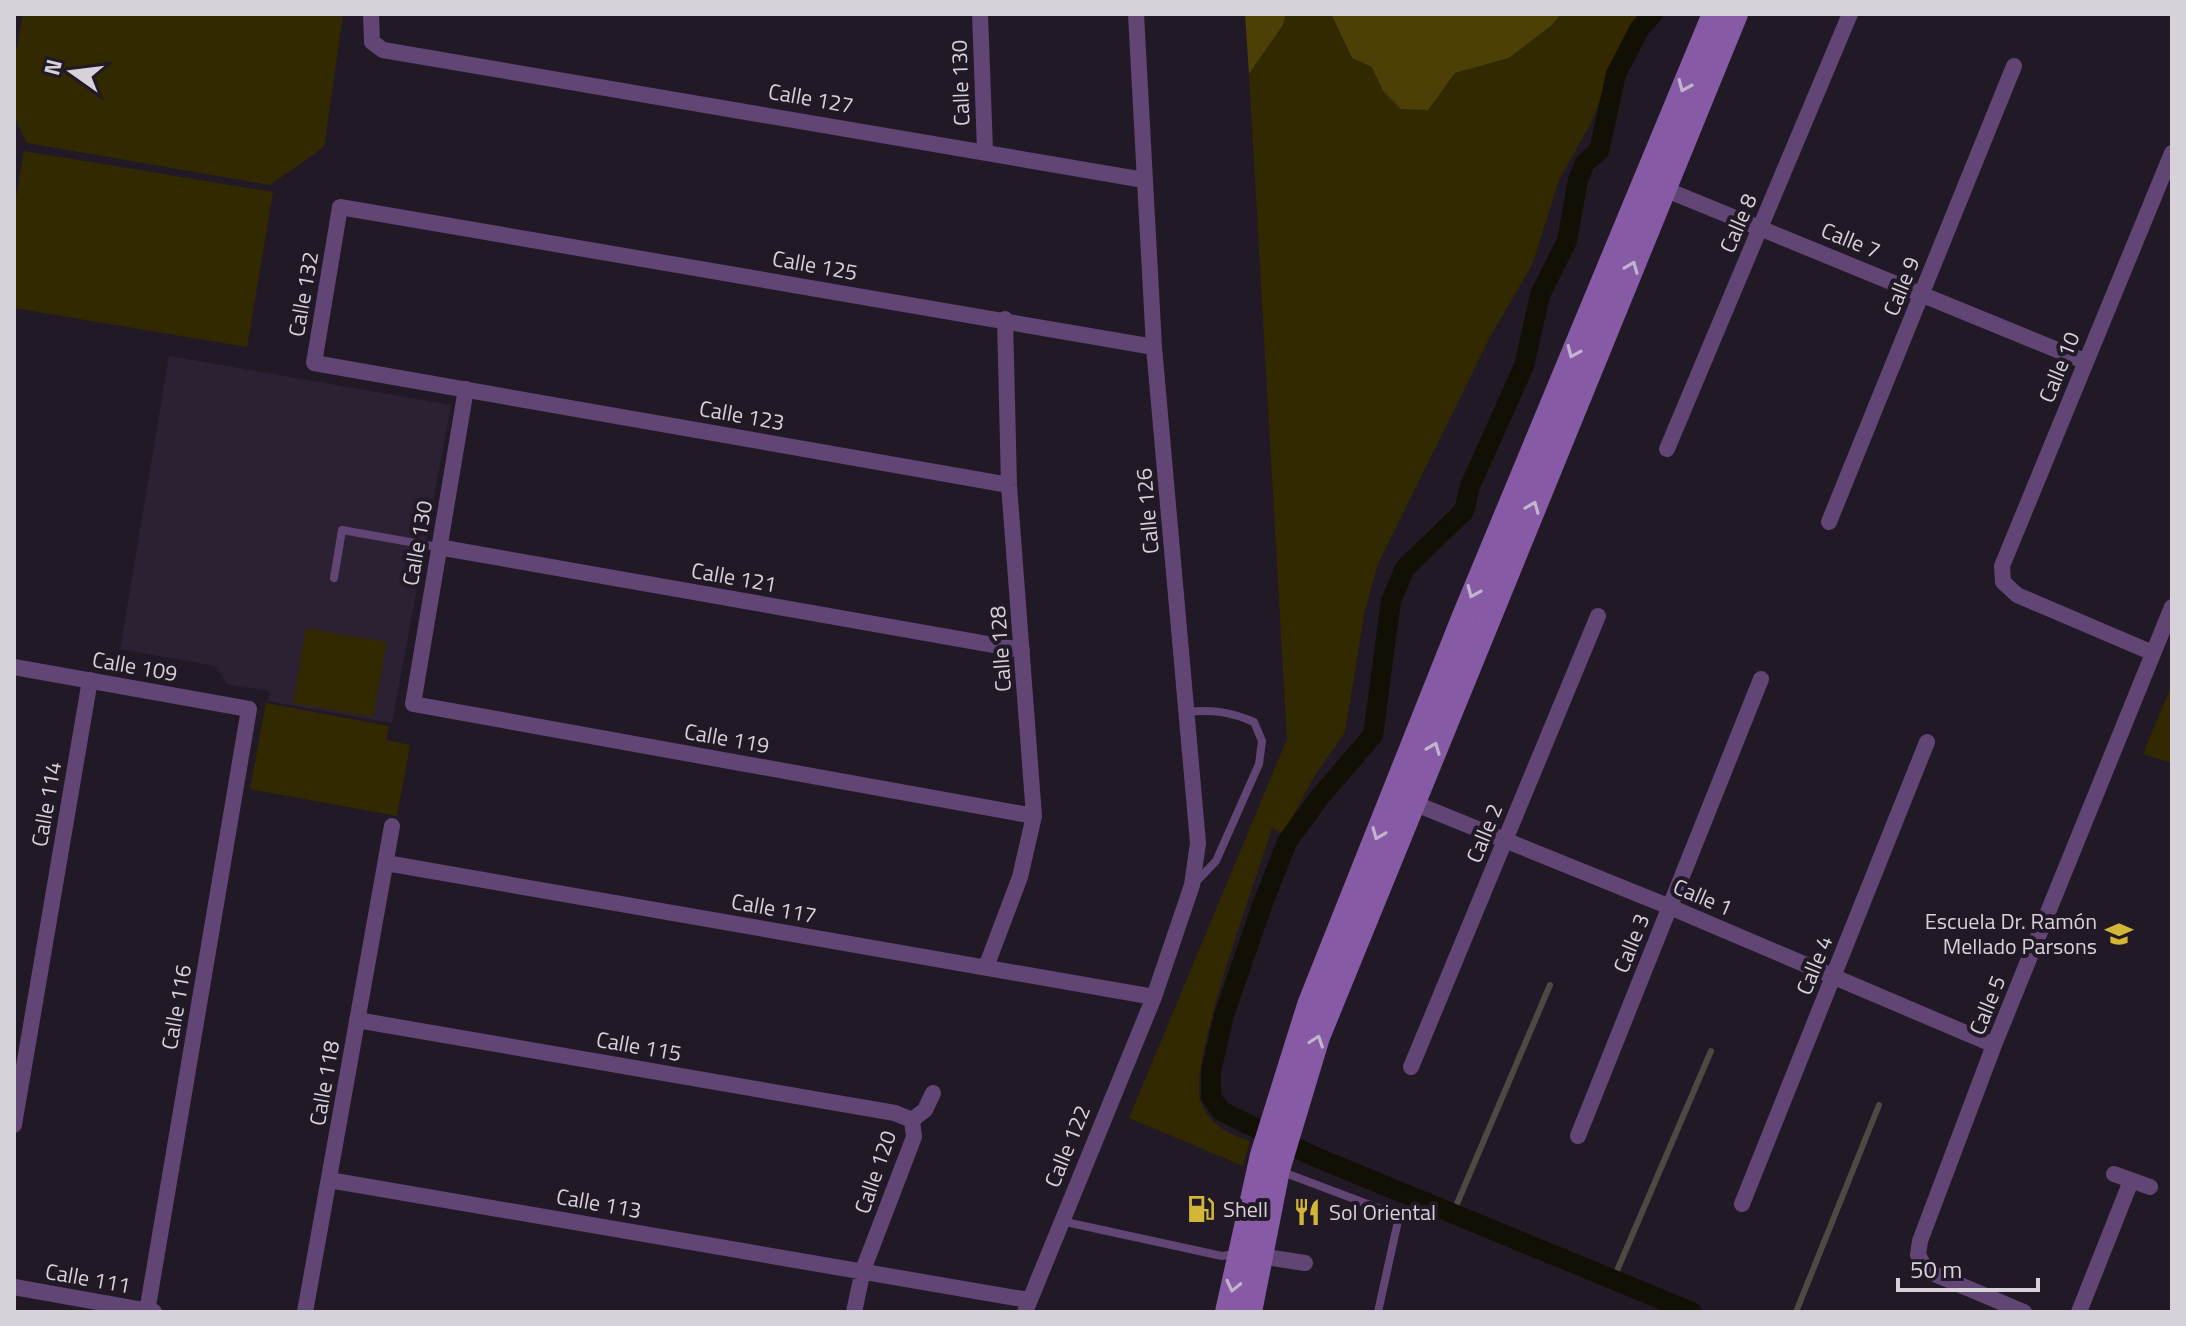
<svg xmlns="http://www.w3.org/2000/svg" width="2186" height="1326" viewBox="0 0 2186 1326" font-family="'Titillium Web',sans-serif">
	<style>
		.built { fill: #2b2133 }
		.green { fill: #332900 }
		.forest { fill: #4c4007 }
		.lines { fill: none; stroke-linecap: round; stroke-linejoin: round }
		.stream { stroke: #4d4a44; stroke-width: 6 }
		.canal { stroke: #120f04; stroke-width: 20 }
		.lane { stroke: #614574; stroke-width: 8 }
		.street { stroke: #614574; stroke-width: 16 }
		.secondary { stroke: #875aa5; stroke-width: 24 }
		.oneway { stroke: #c3b4cd }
		.labels { text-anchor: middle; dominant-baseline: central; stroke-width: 8; stroke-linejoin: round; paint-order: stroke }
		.street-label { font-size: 22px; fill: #d7d2da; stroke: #211a26 }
		.poi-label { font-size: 22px; fill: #d7d2da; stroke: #211a26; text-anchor: start }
	</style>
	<rect width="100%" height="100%" fill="#211a26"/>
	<path class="built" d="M169 356 451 405 392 723 268 701 270 691 227 684 216 666 120 649Z"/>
	<path class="green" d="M23 14H343L324 147 270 185 27 143 14 116 15 57Z
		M1286 14H1331L1352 58 1373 67 1383 91 1428 110 1455 73 1509 58 1552 25 1561 14H1641L1620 49 1591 123 1559 180 1532 265 1491 335 1377 566 1364 615 1345 732 1314 777 1283 834 1272 828C1257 878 1189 1059 1200 1100 1207 1123 1229 1135 1250 1141L1243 1166 1129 1118 1287 739 1249 74 1283 25Z
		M24 151 273 192 247 347 14 308V209Z
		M306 628 387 642 373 717 293 703Z
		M2172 684V763L2143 754Z
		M266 703 389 726 386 740 410 745 397 816 250 789Z"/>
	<path class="forest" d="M1245 14H1286L1283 25 1249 74Z
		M1331 14H1561L1552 25 1509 58 1455 73 1428 110 1401 109 1383 91 1372 67 1352 58Z"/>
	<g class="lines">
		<path class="stream" d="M1453 1213 1550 985
			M1613 1280 1711 1051
			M1796 1312 1879 1105"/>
		<path class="canal" d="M1653 14 1640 28 1616 74 1599 151 1585 163 1578 180 1567 241 1540 295 1524 366 1470 486 1464 511 1405 568 1391 601 1373 735 1319 798 1287 842 1263 903 1224 1015 1211 1071V1097L1221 1111 1313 1156 1692 1312"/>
		<path class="lane" d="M334 578 342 530 438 547
			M1186 712C1211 709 1231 712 1254 722L1262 741 1259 764 1216 861 1194 884
			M1280 1171 1394 1214 1398 1221 1378 1312
			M1061 1221 1222 1256 1235 1254"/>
		<path class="street" d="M371 14 372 42 383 50 1144 180
			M980 14 985 150
			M1657 186 2084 361
			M466 389 413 704 1034 816
			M1667 449 1850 14
			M1009 485 314 363 340 207 1154 347
			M1829 522 2014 66
			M438 547 1022 650
			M2153 653 2017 595 2003 582 2002 566 2172 153
			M14 667 249 709 147 1312
			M1406 800 1670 907 1994 1045
			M386 863 1154 997
			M986 967 1020 877 1034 816 1009 485 1005 319
			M357 1020 895 1113 912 1120
			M1411 1067 1598 616
			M14 1125 90 680
			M1578 1136 1761 679
			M2114 1174 2150 1187
			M329 1180 1028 1300
			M1742 1204 1927 742
			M1253 1255 1305 1263
			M14 1287 154 1312
			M305 1312 392 826
			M854 1312 863 1270 914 1137 912 1120 925 1110 933 1093
			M1025 1312 1154 997 1192 885 1198 843 1154 347 1136 14
			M2024 1312 1927 1271 1918 1255 1920 1241 1994 1045 2172 607
			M2079 1312 2131 1181"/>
		<path class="secondary" d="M1227 1312 1262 1155 1309 1005 1464 616 1714 14
			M1250 1312 1278 1170 1318 1037 1736 14"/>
	</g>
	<defs><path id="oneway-chevron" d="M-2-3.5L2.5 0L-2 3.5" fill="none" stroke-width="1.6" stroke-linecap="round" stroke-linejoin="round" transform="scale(2)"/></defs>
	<g class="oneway">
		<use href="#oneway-chevron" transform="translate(1684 86) rotate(113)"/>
		<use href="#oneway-chevron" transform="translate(1632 267) rotate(-68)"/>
		<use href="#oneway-chevron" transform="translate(1573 352) rotate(113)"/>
		<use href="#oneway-chevron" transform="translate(1533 507) rotate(-68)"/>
		<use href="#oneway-chevron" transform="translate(1473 592) rotate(113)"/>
		<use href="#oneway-chevron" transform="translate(1434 748) rotate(-68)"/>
		<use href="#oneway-chevron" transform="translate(1378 834) rotate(112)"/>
		<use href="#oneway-chevron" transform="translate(1317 1041) rotate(-71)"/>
		<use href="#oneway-chevron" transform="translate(1233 1286) rotate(103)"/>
	</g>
	<defs>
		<g id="school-bare" transform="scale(2.16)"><path d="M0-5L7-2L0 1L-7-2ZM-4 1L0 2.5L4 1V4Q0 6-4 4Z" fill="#d3b635" stroke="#211a26" stroke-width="2.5" paint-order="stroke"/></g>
		<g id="fuel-bare" transform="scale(2.16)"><path d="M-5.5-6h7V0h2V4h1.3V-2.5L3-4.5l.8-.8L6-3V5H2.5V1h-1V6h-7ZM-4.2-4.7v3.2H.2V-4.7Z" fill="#d3b635" stroke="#211a26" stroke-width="2.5" paint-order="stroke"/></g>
		<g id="restaurant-bare" transform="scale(2.16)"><path d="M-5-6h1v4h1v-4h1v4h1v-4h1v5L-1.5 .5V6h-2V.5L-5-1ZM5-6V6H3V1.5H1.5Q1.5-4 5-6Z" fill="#d3b635" stroke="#211a26" stroke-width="2.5" paint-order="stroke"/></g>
	</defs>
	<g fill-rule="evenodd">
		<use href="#school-bare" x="2119" y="934"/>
		<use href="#fuel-bare" x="1201" y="1209"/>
		<use href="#restaurant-bare" x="1307" y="1212"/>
	</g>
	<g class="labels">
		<g class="street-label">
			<text transform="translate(960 83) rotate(-92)">Calle 130</text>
			<text transform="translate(811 98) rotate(10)">Calle 127</text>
			<text transform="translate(1738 223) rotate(-67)">Calle 8</text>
			<text transform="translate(1851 240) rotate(22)">Calle 7</text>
			<text transform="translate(815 265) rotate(10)">Calle 125</text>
			<text transform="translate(1901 286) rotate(-68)">Calle 9</text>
			<text transform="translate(303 294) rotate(-80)">Calle 132</text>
			<text transform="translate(2059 367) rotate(-68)">Calle 10</text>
			<text transform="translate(742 415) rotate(10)">Calle 123</text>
			<text transform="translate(1147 511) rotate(-95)">Calle 126</text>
			<text transform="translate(417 543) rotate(-80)">Calle 130</text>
			<text transform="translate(734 577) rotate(10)">Calle 121</text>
			<text transform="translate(1000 649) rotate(-94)">Calle 128</text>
			<text transform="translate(135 666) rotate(10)">Calle 109</text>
			<text transform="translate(727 738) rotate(10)">Calle 119</text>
			<text transform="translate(46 804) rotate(-80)">Calle 114</text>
			<text transform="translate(1484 833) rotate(-68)">Calle 2</text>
			<text transform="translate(1703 897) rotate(23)">Calle 1</text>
			<text transform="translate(774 908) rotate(10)">Calle 117</text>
			<text transform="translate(1631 943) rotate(-68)">Calle 3</text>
			<text transform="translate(1814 965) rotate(-68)">Calle 4</text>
			<text transform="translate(1987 1005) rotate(-68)">Calle 5</text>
			<text transform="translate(176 1007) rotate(-80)">Calle 116</text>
			<text transform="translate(639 1046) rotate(10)">Calle 115</text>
			<text transform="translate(324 1083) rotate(-80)">Calle 118</text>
			<text transform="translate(1067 1146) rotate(-68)">Calle 122</text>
			<text transform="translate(875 1172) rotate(-71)">Calle 120</text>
			<text transform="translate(599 1203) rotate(10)">Calle 113</text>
			<text transform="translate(88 1278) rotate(10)">Calle 111</text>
		</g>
		<g class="poi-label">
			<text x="2097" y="921" text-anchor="end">Escuela Dr. Ramón<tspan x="2097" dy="25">Mellado Parsons</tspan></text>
			<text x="1223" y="1209">Shell</text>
			<text x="1329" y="1212">Sol Oriental</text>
		</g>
	</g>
	<rect width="2186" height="1326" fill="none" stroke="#d7d2da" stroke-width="32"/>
	<g transform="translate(72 72) rotate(284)" stroke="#211a26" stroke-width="6" paint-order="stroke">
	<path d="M0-6L14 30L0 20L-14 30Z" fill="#d7d2da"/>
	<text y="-12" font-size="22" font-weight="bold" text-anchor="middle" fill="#d7d2da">N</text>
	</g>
	<path d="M1898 1278v12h140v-12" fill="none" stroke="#d7d2da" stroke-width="4"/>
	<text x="1910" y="1278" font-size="24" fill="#d7d2da" stroke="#211a26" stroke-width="6" paint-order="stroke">50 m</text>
</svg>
